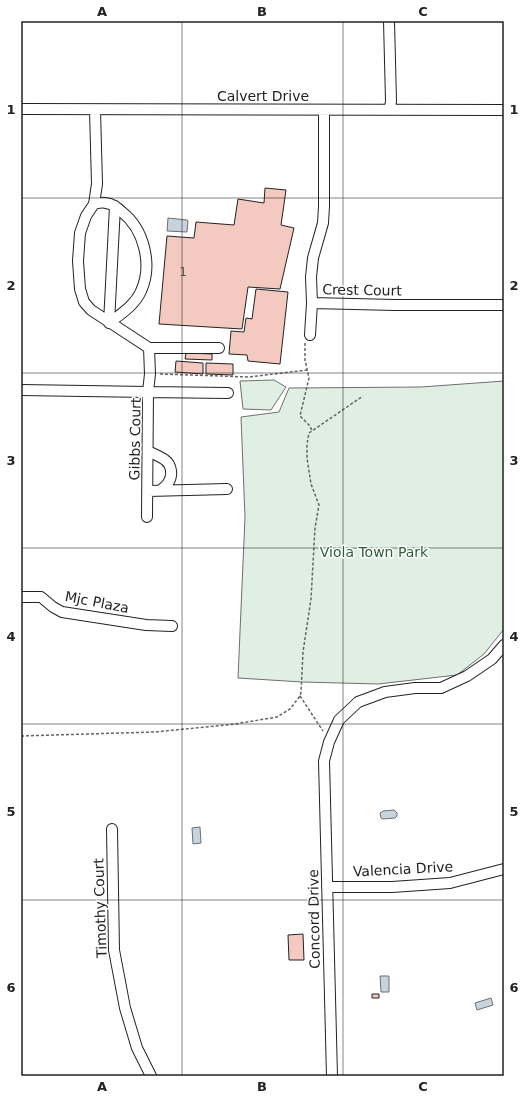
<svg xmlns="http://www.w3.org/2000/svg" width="525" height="1097" viewBox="0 0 525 1097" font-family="'DejaVu Sans',sans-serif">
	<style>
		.green { fill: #e0efe3; stroke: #6f6f6f }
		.water { fill: #c7d3dd; stroke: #6f6f6f }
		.building { fill: #f3c9c0; stroke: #222 }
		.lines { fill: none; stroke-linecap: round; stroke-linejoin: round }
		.minor-casing { stroke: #222; stroke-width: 12 }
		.path { stroke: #646464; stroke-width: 1.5; stroke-dasharray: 3 2; stroke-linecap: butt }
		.minor { stroke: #fff; stroke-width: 10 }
		.grid { fill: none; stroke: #222; stroke-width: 1; stroke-opacity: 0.55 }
		.labels { text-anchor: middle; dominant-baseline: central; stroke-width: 3; stroke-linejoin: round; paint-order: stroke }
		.number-label { font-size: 12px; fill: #564c4a }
		.street-label { font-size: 14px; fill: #222; stroke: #fff }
		.park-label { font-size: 14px; fill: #2f5e38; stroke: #fff }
		.neatline { fill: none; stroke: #222; stroke-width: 1.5 }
		.grid-label { font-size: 13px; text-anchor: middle; font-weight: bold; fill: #222 }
	</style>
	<rect width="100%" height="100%" fill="#fff"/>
	<path class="green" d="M274 380 286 387 271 410 243 409 240 381Z
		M504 381V629L484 654 457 675 378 684 302 682 238 678 245 517 241 417 279 412 289 388 421 387Z"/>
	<path class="water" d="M168 218 187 220 188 221 187 232 167 231Z
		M394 810 397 813V816L395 818 383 819 381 818 380 813 383 811Z
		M200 827 201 843 193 844 192 828Z
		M380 976H389V992H381Z
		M491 998 493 1005 477 1010 475 1003Z"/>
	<path class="building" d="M265 188 286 190 281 225 294 228 280 289 248 287 242 329 159 324 167 236 194 238 196 222 234 225 238 199 264 203Z
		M256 289 288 292 280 364 248 361 247 355 229 354 231 331 244 332 246 318 252 319Z
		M186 353 212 354V360L185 359Z
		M176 361 203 363V374L175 372Z
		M206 363 233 364V375L206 374Z
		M303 934 304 960H289L288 935Z
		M372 994H379V998H372Z"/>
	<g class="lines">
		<g class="minor-casing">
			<path id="minor" d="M389 21 391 101 390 109
				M21 109 504 110
				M95 110 97 184 94 204 86 216 80 233 78 261 80 289 84 302 91 310 149 348H219
				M324 110V206L323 223 313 258 311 277 312 303 395 305H504
				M94 204C98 203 103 202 106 203 113 204 118 208 122 212 144 229 153 265 141 291 135 305 121 314 109 323
				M109 323 115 206
				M310 335 312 303
				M21 390 148 392 150 374 149 348
				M148 451C153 454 160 456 165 460 172 465 173 476 168 483 166 486 163 488 161 490
				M148 491 227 489
				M147 517 148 392 228 393
				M21 597H41L53 607 62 612 146 625 172 626
				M112 829 114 950 125 1008 137 1048 151 1076
				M327 887H392L450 883 504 869
				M332 1076 324 761 329 742 339 720 358 702 385 692 415 688H441L467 676 492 659 504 645"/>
		</g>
		<path class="path" d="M305 343V360L309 378 300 416 310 426 312 431
			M160 374 249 377 307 370
			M300 696 323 731
			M21 736 155 732 235 724 277 717 290 709 300 696 301 692 303 652 311 599 315 528 319 505 311 484 307 458V444L309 433 363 396"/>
		<use href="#minor" class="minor"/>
	</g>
	<path class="grid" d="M182 21V1076M343 21V1076M21 198H504M21 373H504M21 548H504M21 724H504M21 900H504"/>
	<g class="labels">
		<g class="number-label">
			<text x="183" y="272">1</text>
		</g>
		<g class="street-label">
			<text x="263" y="96">Calvert Drive</text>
			<text transform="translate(362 290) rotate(1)">Crest Court</text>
			<text transform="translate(135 439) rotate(-89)">Gibbs Court</text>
			<text transform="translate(97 602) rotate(11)">Mjc Plaza</text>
			<text transform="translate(403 869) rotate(-3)">Valencia Drive</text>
			<text transform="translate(100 908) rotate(-92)">Timothy Court</text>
			<text transform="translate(314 919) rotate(-91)">Concord Drive</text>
		</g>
		<g class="park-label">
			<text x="374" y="552">Viola Town Park</text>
		</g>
	</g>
	<rect width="525" height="1097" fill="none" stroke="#ffffff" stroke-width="44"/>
	<rect x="22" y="22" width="481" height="1053" class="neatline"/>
	<g class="grid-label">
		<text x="102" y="16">A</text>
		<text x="262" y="16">B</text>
		<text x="423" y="16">C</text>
		<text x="11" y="114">1</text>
		<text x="514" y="114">1</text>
		<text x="11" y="290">2</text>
		<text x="514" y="290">2</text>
		<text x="11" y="465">3</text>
		<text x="514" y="465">3</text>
		<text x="11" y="641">4</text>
		<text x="514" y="641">4</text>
		<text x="11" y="816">5</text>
		<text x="514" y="816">5</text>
		<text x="11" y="992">6</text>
		<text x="514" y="992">6</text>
		<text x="102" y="1091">A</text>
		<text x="262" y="1091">B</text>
		<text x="423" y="1091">C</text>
	</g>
</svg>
